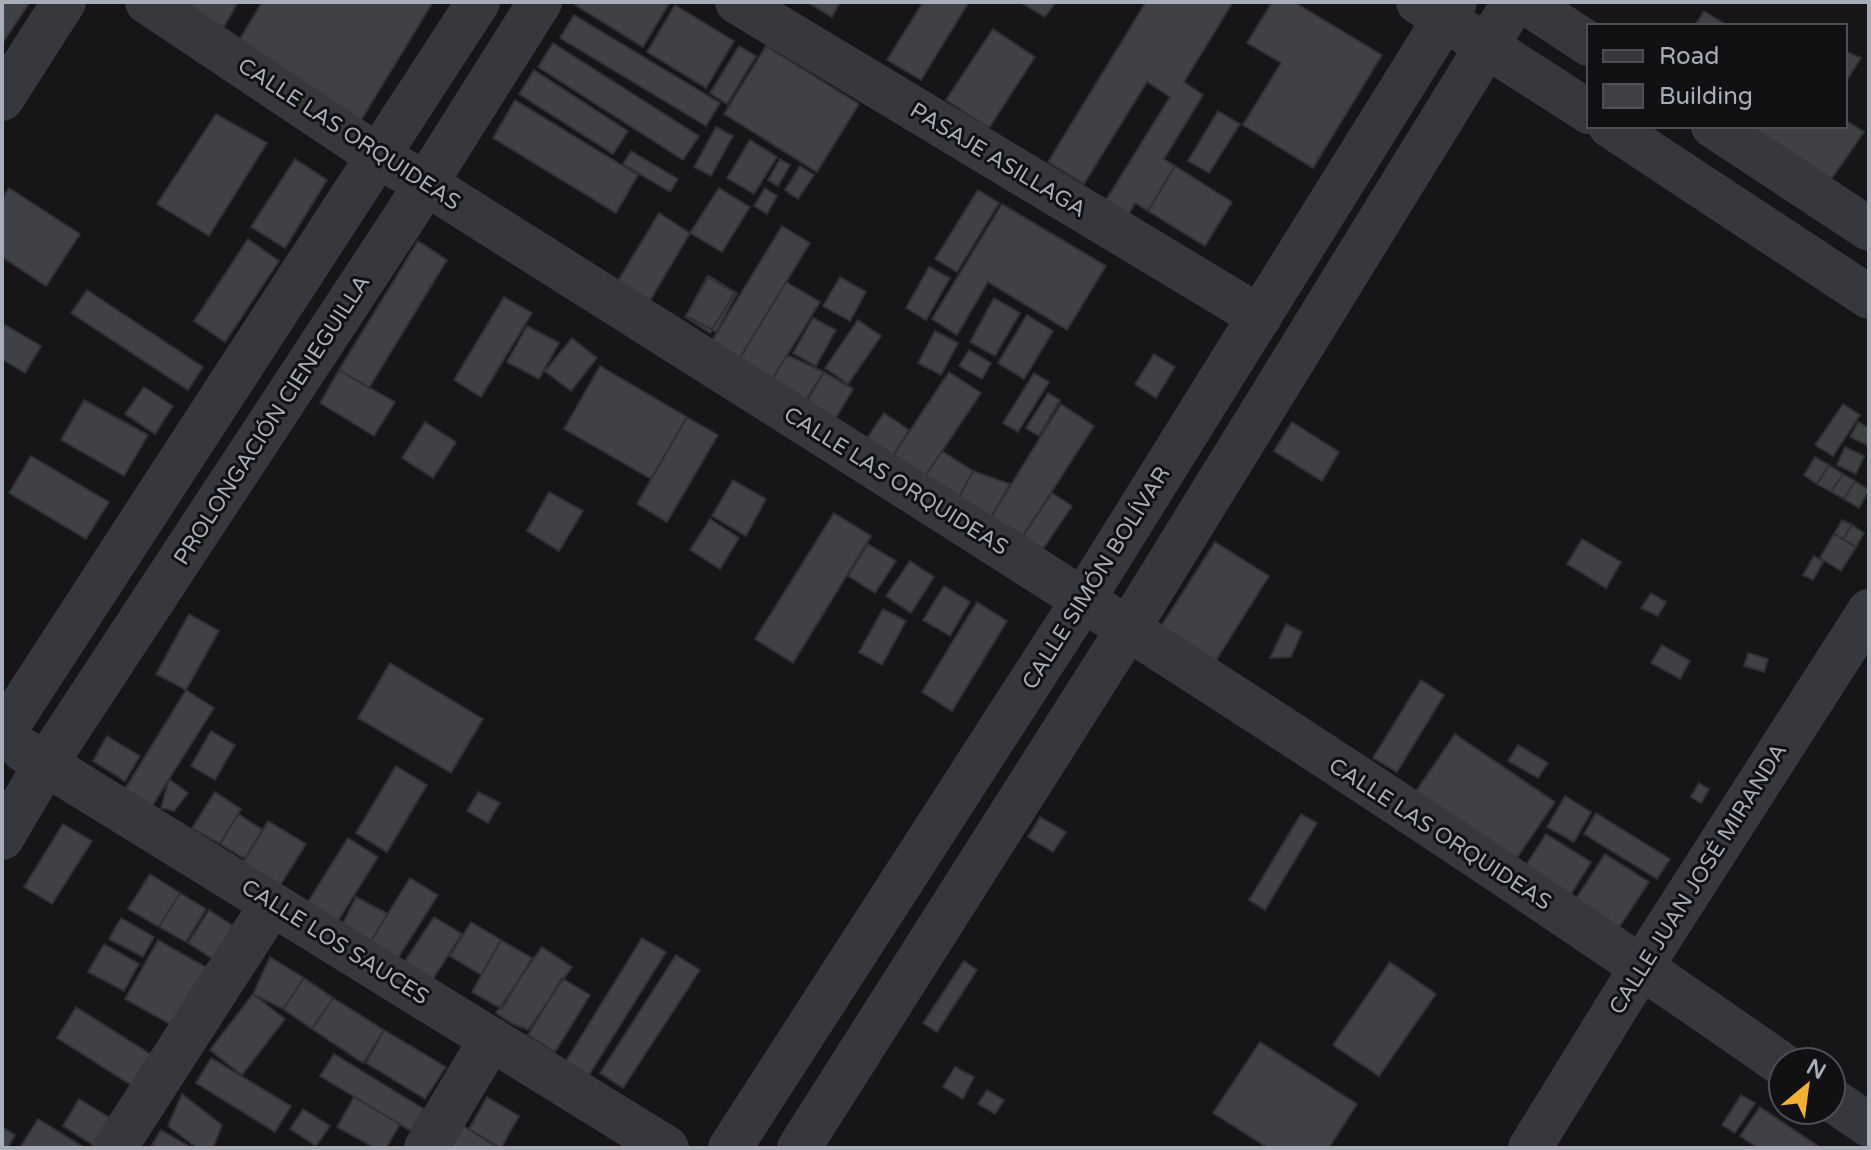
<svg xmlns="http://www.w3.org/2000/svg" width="1871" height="1150" viewBox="0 0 1871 1150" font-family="'Varela Round',sans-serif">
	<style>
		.building { fill: #404145; stroke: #303034; stroke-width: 2 }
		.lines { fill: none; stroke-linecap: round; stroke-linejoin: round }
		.minor { stroke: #37383d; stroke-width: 44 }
		.labels { text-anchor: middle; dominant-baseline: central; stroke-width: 6; stroke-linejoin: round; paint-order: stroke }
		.street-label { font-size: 22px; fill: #a8adb8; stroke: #111113 }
	</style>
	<rect width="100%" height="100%" fill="#161618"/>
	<path class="building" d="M2 2H30L2 44Z
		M189 2H238L219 36 181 16Z
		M262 2H433L358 125 234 49Z
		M577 2H670L643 47 575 5Z
		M807 2H840L832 17Z
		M923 2H969L921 80 887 60Z
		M1020 2H1053L1055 3 1045 17Z
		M1146 2H1233L1184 82 1203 95 1164 159 1175 166 1148 211 1135 203 1125 221 1101 208 1170 97 1147 82 1084 184 1048 162Z
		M1272 2H1294L1382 55 1313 168 1243 125 1281 63 1247 43Z
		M675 5 734 41 706 88 647 52Z
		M1704 11 1728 26H1695Z
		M574 15 720 103 706 126 560 38Z
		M993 29 1035 57 989 128 946 100Z
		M553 43 699 136 683 160 538 67Z
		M739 46 756 56 727 104 710 93Z
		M766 46 859 104 817 172 724 114Z
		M1845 51 1861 58 1845 83Z
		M534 70 628 131 613 154 519 94Z
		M515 100 638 175 616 213 493 138Z
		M1218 111 1240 124 1209 173 1188 161Z
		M216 114 267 143 209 236 157 204Z
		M1845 120 1864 132 1830 181 1742 126H1845Z
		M716 127 733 136 711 176 694 167Z
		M750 140 777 157 754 194 727 178Z
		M631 151 678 179 670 192 623 164Z
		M295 159 327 180 285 248 251 227Z
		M780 159 790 165 778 186 768 180Z
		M800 166 814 175 798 199 785 190Z
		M1175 166 1232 202 1205 246 1148 211Z
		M9 188 80 234 46 286 2 257V199Z
		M719 188 750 207 722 252 690 233Z
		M765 188 777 196 767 214 754 206Z
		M978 190 999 203 957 272 935 259Z
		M1002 204 1106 266 1067 330 988 282 957 335 932 319Z
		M659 213 690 233 648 304 616 284Z
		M782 226 810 243 735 366 707 349Z
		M248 239 279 261 225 342 194 321Z
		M418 241 447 260 369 388 339 370Z
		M929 267 950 278 926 320 906 308Z
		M709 276 735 292 710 333 685 317Z
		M707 277 737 293 716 332 686 316Z
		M840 277 866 292 850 321 823 306Z
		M786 282 820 302 768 386 735 366Z
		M87 290 203 367 188 390 71 313Z
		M504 297 532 313 481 397 454 380Z
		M994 298 1020 313 995 356 970 342Z
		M1027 315 1053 331 1024 379 998 363Z
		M813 318 836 330 816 366 793 353Z
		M858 320 881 336 848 384 825 368Z
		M2 323 41 346 25 373 2 359Z
		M527 326 559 343 539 379 507 362Z
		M935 331 958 343 941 375 918 363Z
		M572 338 597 358 571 391 545 371Z
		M969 350 991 363 982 379 959 366Z
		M1154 354 1175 367 1156 398 1135 384Z
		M787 355 824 372 799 410 768 386Z
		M600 366 687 417 651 479 564 429Z
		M339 370 395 402 374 436 320 403Z
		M824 372 853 389 828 431 800 414Z
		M949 372 981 393 918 487 887 465Z
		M1034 373 1049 382 1018 432 1003 423Z
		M144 387 173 406 155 434 125 414Z
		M1048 393 1060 400 1039 436 1026 428Z
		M84 400 148 435 124 476 61 440Z
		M1061 404 1094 426 1023 536 991 517Z
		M1843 404 1860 415 1833 456 1815 445Z
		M884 413 909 430 887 465 861 447Z
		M687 417 718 435 667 522 637 504Z
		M425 422 456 442 433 478 402 458Z
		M1292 422 1339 452 1322 481 1274 451Z
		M1858 422 1869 428V446L1850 437Z
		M1845 447 1864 456 1856 474 1837 465Z
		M942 451 973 471 958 499 923 479Z
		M31 456 109 502 86 539 9 493Z
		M1815 457 1829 465 1817 484 1804 475Z
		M1829 465 1843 474 1831 492 1817 484Z
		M973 471 1010 484 991 517 958 499Z
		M1843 474 1855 481 1844 499 1831 492Z
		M733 480 766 499 746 536 712 516Z
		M1855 481 1869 490 1859 508 1844 499Z
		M549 492 583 511 559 551 527 531Z
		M1052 493 1072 506 1043 549 1023 536Z
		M834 513 871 536 793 663 755 639Z
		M710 519 739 538 720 569 690 550Z
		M1842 520 1852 525 1843 539 1834 534Z
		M1852 525 1864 533 1856 547 1843 539Z
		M1834 534 1856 547 1841 571 1820 558Z
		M1582 539 1621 562 1606 588 1567 564Z
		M1215 542 1269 576 1215 662 1160 628Z
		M868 544 896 561 875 593 848 576Z
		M1814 556 1823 562 1813 580 1803 575Z
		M910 561 934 577 911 613 886 596Z
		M944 586 970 602 950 636 923 620Z
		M1651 593 1666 602 1658 616 1641 608Z
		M977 602 1007 621 952 711 922 692Z
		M883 609 906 621 882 665 859 652Z
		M189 614 219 631 186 690 156 674Z
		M1286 624 1302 632 1291 657 1270 658Z
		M1662 645 1690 661 1680 679 1651 663Z
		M1748 653 1768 659 1764 672 1744 666Z
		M390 663 483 719 451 773 358 718Z
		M1421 680 1444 695 1397 772 1373 758Z
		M186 690 214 708 152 806 125 789Z
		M211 731 235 745 215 780 191 766Z
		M1455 734 1555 802 1514 862 1414 794Z
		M107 736 140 756 125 781 93 761Z
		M1518 745 1548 763 1538 778 1508 761Z
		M396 766 427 785 387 852 356 833Z
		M169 779 188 793 174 811 161 808Z
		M1699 783 1709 789 1701 803 1691 797Z
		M215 792 241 809 220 844 192 828Z
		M478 792 500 803 488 823 467 811Z
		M1565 796 1591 812 1574 842 1547 827Z
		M1596 813 1670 859 1657 879 1584 834Z
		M238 814 263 830 245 859 220 844Z
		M1301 814 1317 823 1265 910 1249 900Z
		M1040 817 1066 832 1053 852 1028 837Z
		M268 821 306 844 278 889 240 866Z
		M63 824 92 841 52 904 24 887Z
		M1546 834 1591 862 1569 897 1524 868Z
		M348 838 378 857 338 921 308 902Z
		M1605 854 1649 882 1618 929 1575 900Z
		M150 874 180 893 159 927 128 909Z
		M410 878 438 895 396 961 369 944Z
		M180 893 206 909 186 942 159 927Z
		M356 897 388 914 369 944 341 927Z
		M209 910 238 929 216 961 188 943Z
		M434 917 462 934 431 982 403 964Z
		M121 918 154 937 143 957 109 939Z
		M471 922 501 940 481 975 450 956Z
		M642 938 666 952 589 1075 566 1061Z
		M158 940 209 969 177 1028 125 999Z
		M501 940 532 958 502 1009 472 992Z
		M104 944 139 964 124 991 88 972Z
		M542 947 572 967 528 1030 513 1024 496 1013Z
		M676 955 700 970 623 1088 600 1073Z
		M270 957 304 978 283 1009 253 994Z
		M964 961 977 970 937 1032 923 1023Z
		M1390 962 1436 994 1379 1076 1333 1045Z
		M304 978 333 998 312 1029 283 1009Z
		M562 978 590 995 555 1052 528 1035Z
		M253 994 285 1019 242 1075 210 1050Z
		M333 998 384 1030 363 1063 312 1029Z
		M76 1007 155 1057 136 1088 57 1038Z
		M384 1030 446 1067 425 1099 366 1063Z
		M1260 1042 1357 1104 1329 1148H1268L1213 1113Z
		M334 1054 424 1109 411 1131 320 1076Z
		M211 1058 291 1106 275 1132 196 1083Z
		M955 1067 974 1077 963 1099 943 1087Z
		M987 1090 1004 1100 995 1114 978 1104Z
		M182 1094 222 1125 213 1148H197L168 1126Z
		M1741 1095 1755 1103 1735 1133 1722 1125Z
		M354 1097 400 1124 386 1148H375L337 1127Z
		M487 1097 519 1116 501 1148 469 1129Z
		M79 1099 115 1121 98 1148 63 1126Z
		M1760 1107 1821 1148H1758L1740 1136Z
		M303 1109 330 1126 316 1146 290 1129Z
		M38 1119 85 1148H24L21 1146Z
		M462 1125 498 1148H446Z
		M2 1127 15 1135 8 1148H2Z
		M161 1130 192 1148H150Z"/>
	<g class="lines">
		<path class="minor" d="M147 2 379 157 425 183C881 472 1341 756 1783 1065
			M737 2 1260 317
			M1418 2 1589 112
			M1525 2 1589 44
			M2 99 64 2
			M1610 126 1869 297
			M1713 126 1869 229
			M2 735 478 2
			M23 750 667 1148
			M2 838 45 765 406 215 540 2
			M1831 1099 1869 1125
			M115 1148 272 904
			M426 1148 491 1039
			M730 1148 1083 600 1455 2
			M799 1148 1128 629 1514 2
			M1530 1148 1642 966 1869 611"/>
	</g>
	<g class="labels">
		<g class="street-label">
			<text transform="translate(349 134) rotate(33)">CALLE LAS ORQUIDEAS</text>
			<text transform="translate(998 160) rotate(31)">PASAJE ASILLAGA</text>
			<text transform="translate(272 420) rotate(-57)">PROLONGACIÓN CIENEGUILLA</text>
			<text transform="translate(896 481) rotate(32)">CALLE LAS ORQUIDEAS</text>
			<text transform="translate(1096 578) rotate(-58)">CALLE SIMÓN BOLÍVAR</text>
			<text transform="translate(1440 834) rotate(33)">CALLE LAS ORQUIDEAS</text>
			<text transform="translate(1698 879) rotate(-58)">CALLE JUAN JOSÉ MIRANDA</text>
			<text transform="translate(335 942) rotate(32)">CALLE LOS SAUCES</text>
		</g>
	</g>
	<rect width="1871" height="1150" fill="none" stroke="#a8adb8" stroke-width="8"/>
	<rect x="1587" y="24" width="260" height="104" fill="#111113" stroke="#4d4f55" stroke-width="2"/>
	<rect x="1603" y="50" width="40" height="12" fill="#37383d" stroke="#4d4f55" stroke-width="2"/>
	<text x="1659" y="64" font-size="24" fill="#a8adb8">Road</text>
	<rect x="1603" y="84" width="40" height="24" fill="#404145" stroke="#4d4f55" stroke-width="2"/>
	<text x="1659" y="104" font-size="24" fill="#a8adb8">Building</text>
	<g transform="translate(1807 1086) rotate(29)"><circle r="38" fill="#111113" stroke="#4d4f55" stroke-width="2"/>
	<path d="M0-6L14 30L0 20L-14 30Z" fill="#f2b134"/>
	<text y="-12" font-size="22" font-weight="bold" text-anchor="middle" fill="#a8adb8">N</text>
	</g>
</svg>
